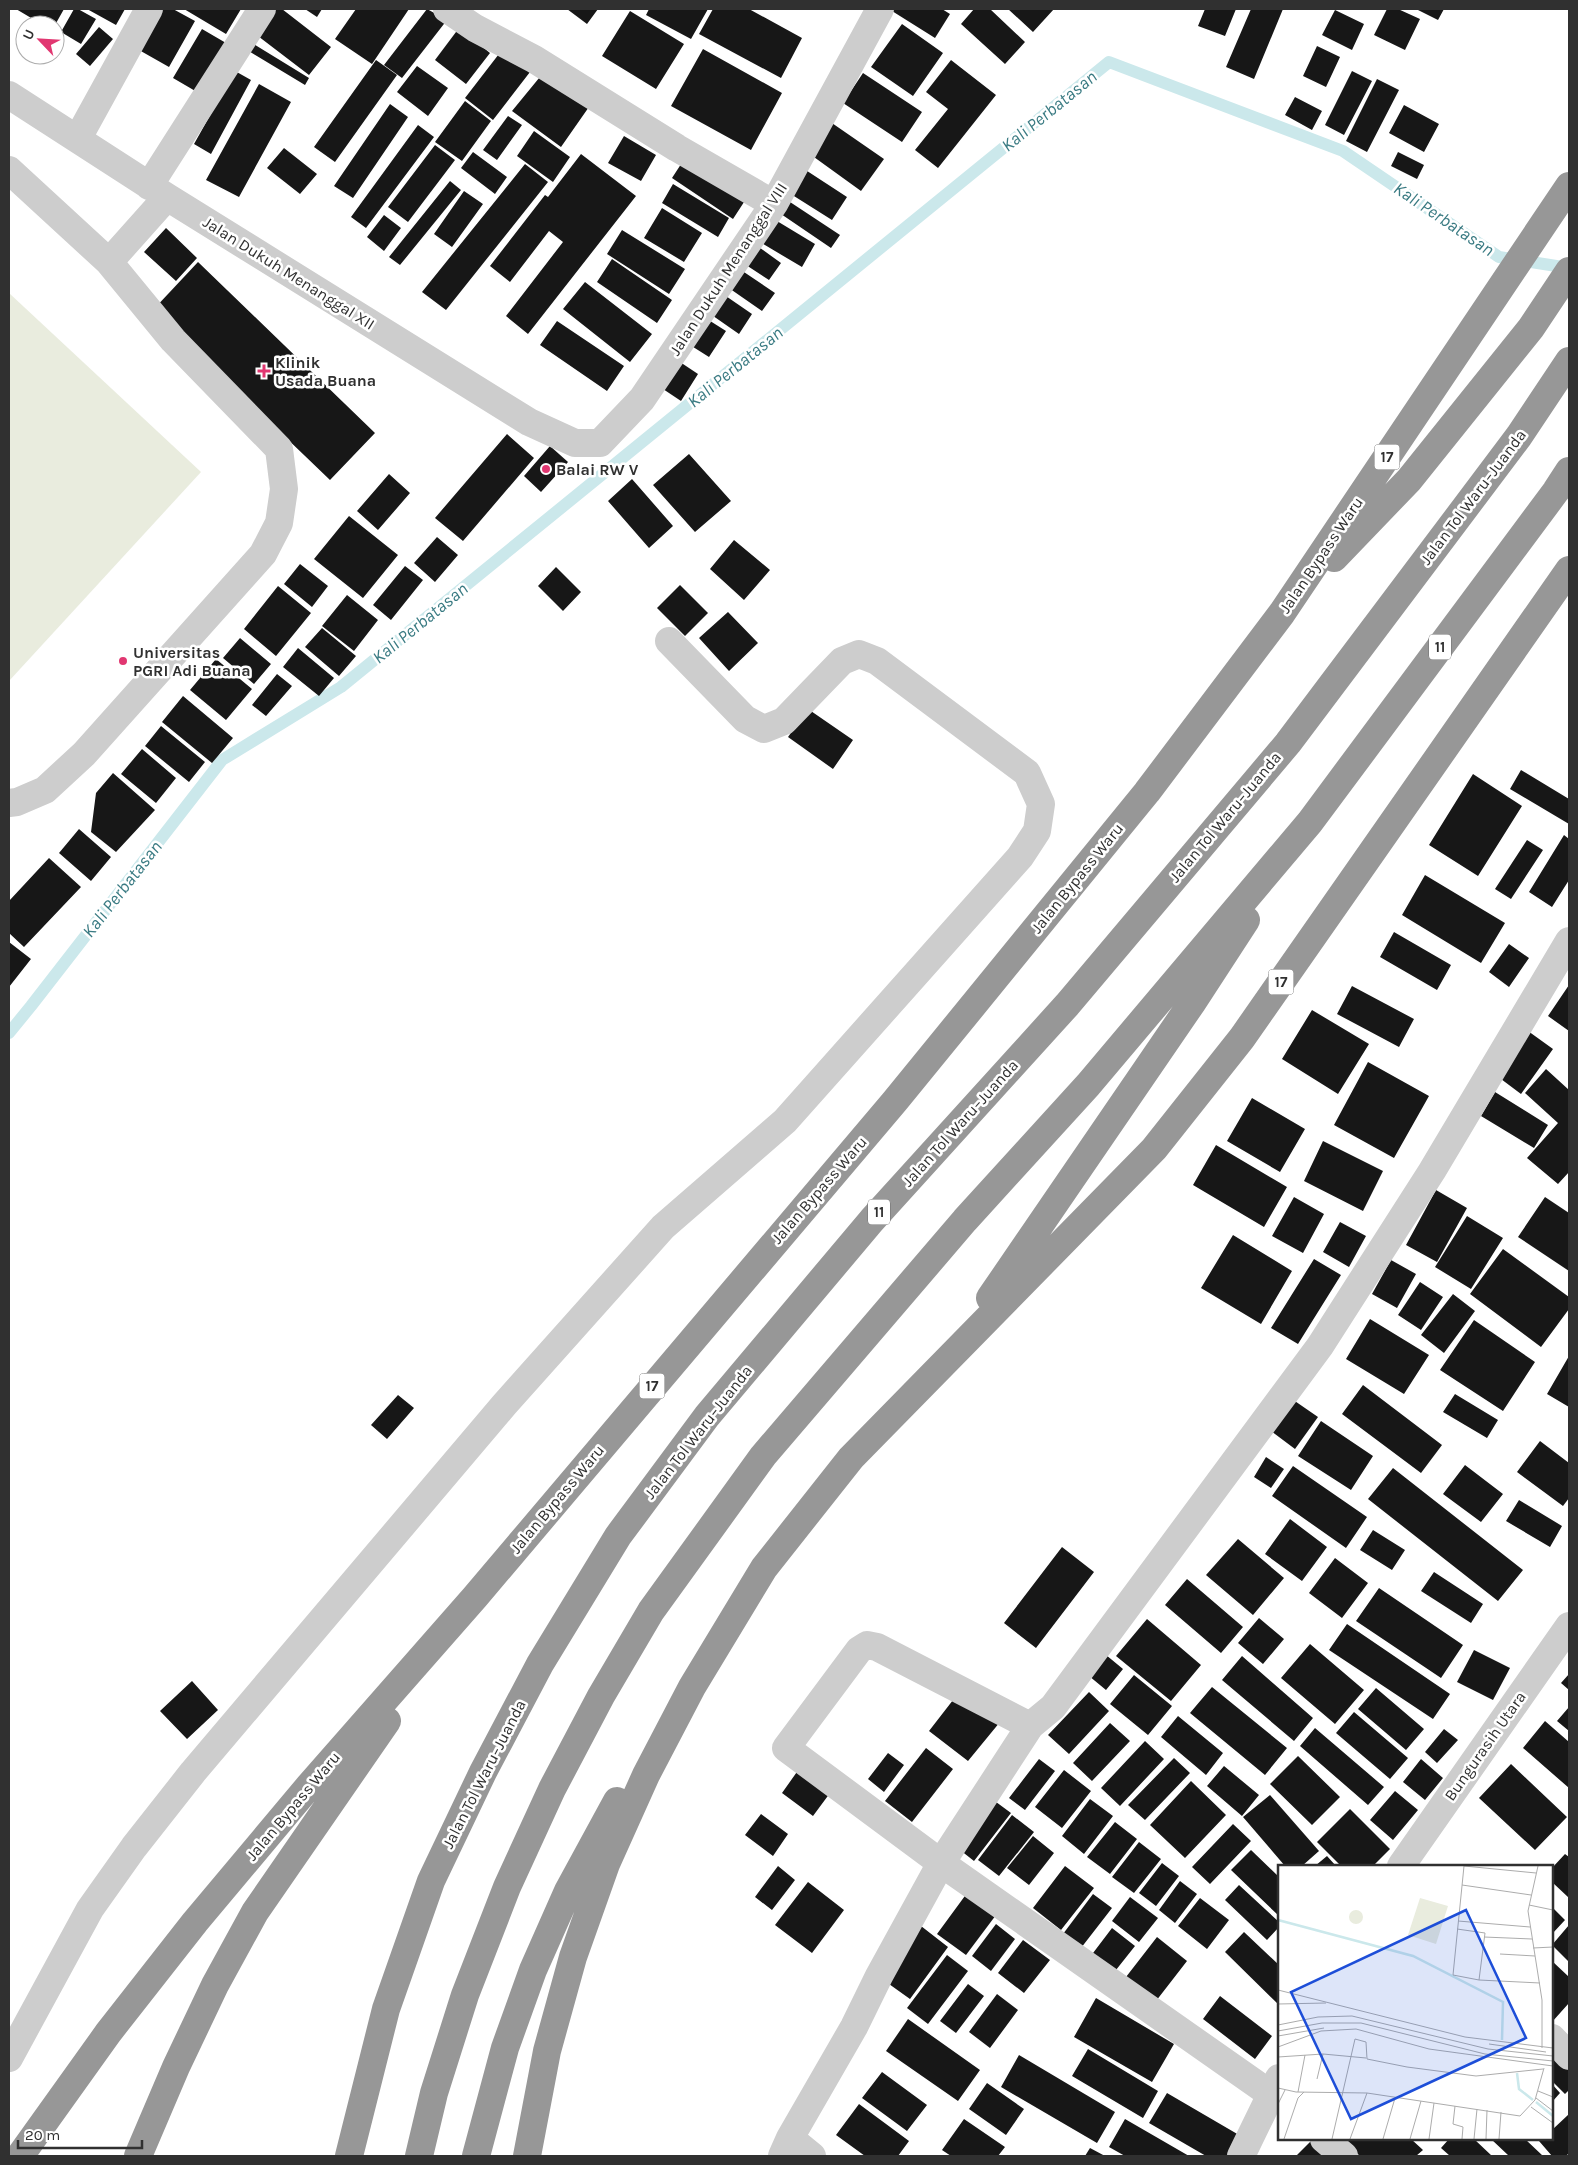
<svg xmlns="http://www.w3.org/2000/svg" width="1578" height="2165" viewBox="0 0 1578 2165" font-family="Karla,sans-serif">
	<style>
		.green { fill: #e9ecde }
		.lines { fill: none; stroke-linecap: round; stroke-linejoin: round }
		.stream { stroke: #cbe8eb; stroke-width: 12 }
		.building { fill: #171717 }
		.minor { stroke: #cdcdcd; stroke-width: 28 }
		.highway { stroke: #979797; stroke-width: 28 }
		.poi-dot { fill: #e13771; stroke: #fff; stroke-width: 2 }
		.labels { text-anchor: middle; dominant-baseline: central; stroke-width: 5; stroke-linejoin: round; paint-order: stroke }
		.shield { fill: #fff; stroke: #6e6e6e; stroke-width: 1 }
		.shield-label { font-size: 15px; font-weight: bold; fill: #303030 }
		.street-label { font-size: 16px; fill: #303030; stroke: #fff }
		.poi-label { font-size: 16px; font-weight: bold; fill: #303030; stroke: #fff; text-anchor: start }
		.water-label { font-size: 18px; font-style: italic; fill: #3a7b83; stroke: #fff }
		.inset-river { fill: none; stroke: #cbe8eb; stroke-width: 2.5 }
		.inset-road { fill: none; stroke: #acacac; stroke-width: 1 }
		.view { fill: #1d4ed8; fill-opacity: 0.15; stroke: #1d4ed8; stroke-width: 2.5 }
		.inset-edge { fill: none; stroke: #303030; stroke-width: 2.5 }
	</style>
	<rect width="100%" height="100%" fill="#fff"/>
	<path class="green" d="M9 293 201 472 9 681Z"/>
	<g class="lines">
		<path class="stream" d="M9 1033 31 1006 222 760 341 687 1109 62 1343 151 1499 257 1569 268"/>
	</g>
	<path class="building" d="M16 9H64L55 25H43Z
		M74 9H78L96 19 81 44 61 32Z
		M87 9H125L116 25Z
		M162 9H173L195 21 169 67 139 50Z
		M184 9H241L226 34Z
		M274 9H282L331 47 309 75 254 33Z
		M305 9H322L317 17Z
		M356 9H409L372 64 335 39Z
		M427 9 447 20 402 78 384 65Z
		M567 9H598L587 24Z
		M649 9H708L691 39 646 15Z
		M713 9H749L802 38 781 78 699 34Z
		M893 9H942L950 14 935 38 892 11Z
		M974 9H990L1025 42 1005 64 961 24Z
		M1008 9H1054L1033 32Z
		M1205 9H1236L1225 36 1198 26Z
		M1251 9H1283L1254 79 1226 67Z
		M1387 9H1398L1420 19 1405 50 1374 35Z
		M1416 9H1444L1438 20Z
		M1335 10 1364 24 1352 50 1322 35Z
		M630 11 684 44 656 89 602 56Z
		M902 24 943 53 913 96 871 67Z
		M99 27 113 39 90 66 76 54Z
		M459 28 490 53 466 84 435 60Z
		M202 29 226 43 197 92 173 78Z
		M252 43 309 78 305 85 247 50Z
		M1317 46 1340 57 1326 87 1303 76Z
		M703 49 782 93 751 150 671 106Z
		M502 50 530 72 493 120 465 98Z
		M376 60 397 75 335 162 314 147Z
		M951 60 996 95 938 168 915 150 948 109 926 92Z
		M417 66 448 88 428 116 397 92Z
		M235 71 251 80 211 154 194 144Z
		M1352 71 1372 81 1344 135 1325 125Z
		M544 72 591 104 561 147 512 111Z
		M863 73 922 112 902 142 843 103Z
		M1377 79 1399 90 1367 152 1346 141Z
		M259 84 291 102 239 197 206 180Z
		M1295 97 1322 111 1312 130 1285 115Z
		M465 101 491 121 462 161 435 142Z
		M390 104 408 117 353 198 334 186Z
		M1404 105 1439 124 1424 152 1389 133Z
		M508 116 522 125 497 160 483 150Z
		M829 121 884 159 861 191 807 152Z
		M418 125 434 137 366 228 351 217Z
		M534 131 570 157 553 182 517 156Z
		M624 136 656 155 641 181 608 163Z
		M435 145 455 160 408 222 388 207Z
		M284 148 317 174 300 194 267 168Z
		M473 152 507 177 495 194 461 168Z
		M1398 152 1424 165 1417 179 1391 166Z
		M581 154 636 196 528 334 506 316 563 242 549 231 510 282 490 266 545 195 548 197Z
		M685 158 746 199 733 219 672 178Z
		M525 164 548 182 446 310 422 292Z
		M801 167 847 197 832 220 786 191Z
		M450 181 461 190 400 265 389 257Z
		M673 184 729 218 718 237 662 203Z
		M464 191 483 204 452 247 434 234Z
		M790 202 840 235 831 248 781 214Z
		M662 208 702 233 684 262 644 238Z
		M384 215 401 228 384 251 367 237Z
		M772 218 815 244 802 267 758 241Z
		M166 228 197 258 176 281 144 252Z
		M622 230 685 269 669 294 607 254Z
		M756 245 781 263 769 280 743 263Z
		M612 259 672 300 657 323 597 282Z
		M198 262 375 433 330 480 153 310Z
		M738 268 775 293 762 311 726 286Z
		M585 282 652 334 630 362 563 309Z
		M720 292 752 314 739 334 706 311Z
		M707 319 726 331 709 357 690 345Z
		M557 321 624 366 607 391 540 345Z
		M674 358 698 374 681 401 657 385Z
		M507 434 534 458 463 541 435 518Z
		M550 446 568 462 541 492 524 476Z
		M689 454 731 501 695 532 653 485Z
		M389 474 410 493 378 530 357 511Z
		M632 479 673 526 649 548 608 501Z
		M349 516 398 555 363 598 314 559Z
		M437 537 458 555 435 582 414 563Z
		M734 540 770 570 744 600 710 569Z
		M300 564 328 586 312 607 284 584Z
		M405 566 423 580 391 620 373 605Z
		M556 567 581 592 563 611 538 586Z
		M680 585 708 613 685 636 657 608Z
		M278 586 311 613 276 656 244 629Z
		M347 595 378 620 354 651 322 626Z
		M728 612 758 643 729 671 699 638Z
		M322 628 356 656 339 676 305 647Z
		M240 638 271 664 254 684 223 658Z
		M298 648 334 678 319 696 283 667Z
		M216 659 252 689 226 720 190 690Z
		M277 674 292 686 266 716 252 705Z
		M183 696 233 738 212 763 162 722Z
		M808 709 853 740 833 769 788 737Z
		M161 726 205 762 189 782 145 746Z
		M142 749 176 778 156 803 121 774Z
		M1521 770 1569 799V824L1510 789Z
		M113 773 155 810 116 852 91 832 96 793Z
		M1473 774 1522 806 1478 876 1429 845Z
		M79 829 111 857 91 881 59 853Z
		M1564 835 1569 839V880L1552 907 1529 892Z
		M1527 840 1543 850 1511 899 1495 889Z
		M49 858 81 887 24 947 9 933V901Z
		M1425 875 1505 923 1481 963 1402 915Z
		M1394 932 1451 965 1437 990 1380 957Z
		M9 942 31 959 9 987Z
		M1509 944 1529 958 1509 987 1489 972Z
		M1569 985V1031L1548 1016Z
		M1352 986 1414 1019 1399 1047 1337 1014Z
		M1312 1010 1369 1044 1338 1094 1282 1059Z
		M1528 1031 1553 1049 1521 1094 1497 1076Z
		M1368 1062 1429 1096 1394 1158 1334 1125Z
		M1546 1069 1569 1090V1172L1558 1184 1527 1158 1558 1123 1525 1093Z
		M1495 1092 1548 1125 1534 1148 1481 1116Z
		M1252 1098 1305 1129 1280 1172 1227 1141Z
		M1323 1141 1383 1171 1363 1211 1304 1181Z
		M1216 1145 1287 1187 1264 1227 1193 1185Z
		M1436 1190 1467 1208 1437 1262 1406 1245Z
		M1294 1197 1324 1214 1303 1253 1272 1236Z
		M1545 1197 1569 1213V1271L1518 1237Z
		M1467 1216 1503 1238 1471 1289 1435 1267Z
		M1340 1222 1366 1236 1349 1267 1323 1252Z
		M1233 1235 1292 1271 1261 1324 1201 1288Z
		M1503 1249 1569 1297V1309L1541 1347 1470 1294Z
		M1314 1259 1341 1275 1298 1344 1271 1328Z
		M1391 1260 1416 1274 1397 1308 1372 1294Z
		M1420 1282 1443 1297 1421 1330 1398 1315Z
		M1453 1294 1475 1311 1444 1353 1421 1335Z
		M1370 1319 1429 1355 1404 1394 1346 1359Z
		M1474 1320 1535 1362 1503 1411 1440 1370Z
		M1569 1356V1407L1547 1394Z
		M1363 1385 1442 1445 1421 1473 1342 1414Z
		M1455 1394 1498 1420 1487 1438 1443 1412Z
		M398 1395 414 1408 387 1439 371 1425Z
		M1289 1397 1318 1417 1295 1449 1267 1428Z
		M1321 1421 1373 1456 1351 1490 1298 1456Z
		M1540 1441 1569 1463V1498L1563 1506 1517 1472Z
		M1266 1457 1284 1469 1271 1488 1254 1477Z
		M1465 1465 1503 1494 1481 1522 1443 1494Z
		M1293 1466 1367 1517 1346 1548 1272 1496Z
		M1393 1468 1523 1570 1498 1601 1368 1499Z
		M1519 1500 1562 1526 1550 1547 1506 1521Z
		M1290 1519 1327 1547 1302 1581 1265 1554Z
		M1373 1530 1405 1550 1392 1570 1360 1550Z
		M1238 1539 1284 1578 1253 1615 1206 1575Z
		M1062 1547 1094 1572 1036 1648 1004 1623Z
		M1335 1558 1368 1583 1342 1618 1309 1593Z
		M1434 1572 1483 1604 1471 1623 1421 1591Z
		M1187 1579 1243 1627 1221 1653 1165 1605Z
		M1379 1588 1463 1645 1441 1678 1356 1621Z
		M1259 1618 1284 1639 1263 1664 1238 1643Z
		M1147 1619 1201 1665 1171 1701 1116 1656Z
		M1347 1624 1450 1694 1433 1719 1329 1650Z
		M1310 1644 1364 1690 1335 1724 1281 1678Z
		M1100 1650 1123 1669 1106 1690 1083 1671Z
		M1474 1650 1510 1668 1493 1700 1457 1682Z
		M1242 1656 1313 1718 1294 1741 1222 1680Z
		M1569 1674V1690L1561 1683Z
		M1134 1675 1172 1706 1148 1735 1110 1704Z
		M192 1681 218 1710 187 1739 160 1711Z
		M1212 1687 1287 1748 1265 1775 1190 1713Z
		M1376 1688 1424 1729 1406 1750 1358 1709Z
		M960 1691 1000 1722 968 1761 929 1731Z
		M1089 1692 1109 1711 1069 1754 1048 1735Z
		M1569 1707V1731L1557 1721Z
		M1354 1712 1408 1758 1390 1779 1336 1733Z
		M1178 1716 1223 1753 1206 1775 1161 1737Z
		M1545 1721 1569 1742V1788L1523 1748Z
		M1110 1723 1130 1741 1092 1781 1073 1763Z
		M1315 1728 1384 1787 1368 1805 1300 1746Z
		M1444 1729 1458 1740 1437 1763 1425 1752Z
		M1145 1741 1164 1759 1120 1806 1101 1788Z
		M926 1748 953 1769 912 1822 885 1801Z
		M888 1753 904 1765 884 1792 868 1779Z
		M1298 1756 1340 1797 1312 1825 1270 1784Z
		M1174 1758 1190 1773 1145 1820 1128 1805Z
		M1039 1759 1055 1771 1025 1810 1009 1798Z
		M1421 1759 1443 1778 1425 1800 1403 1782Z
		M1511 1764 1567 1817 1535 1850 1479 1798Z
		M1224 1766 1259 1795 1242 1816 1207 1786Z
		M799 1769 830 1793 813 1816 782 1793Z
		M1064 1770 1091 1791 1062 1828 1035 1807Z
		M1191 1781 1226 1815 1185 1858 1150 1825Z
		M1395 1791 1418 1810 1393 1840 1370 1820Z
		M1270 1795 1319 1851 1302 1866H1285L1243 1817Z
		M992 1799 1011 1813 974 1861 955 1846Z
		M1090 1799 1113 1816 1084 1854 1062 1836Z
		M1350 1809 1390 1849 1373 1866H1341L1317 1842Z
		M761 1814 788 1834 773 1856 745 1835Z
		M1012 1815 1034 1832 999 1876 978 1860Z
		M1115 1822 1137 1839 1110 1874 1087 1857Z
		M1233 1824 1251 1841 1210 1884 1192 1867Z
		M1033 1836 1054 1853 1029 1885 1007 1868Z
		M1139 1842 1161 1859 1134 1893 1112 1877Z
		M1251 1850 1279 1877V1916L1231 1870Z
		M1565 1854 1569 1857V1898L1552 1882V1868Z
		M1327 1856 1336 1866H1315Z
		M1162 1863 1179 1876 1156 1906 1139 1893Z
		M778 1866 795 1880 772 1910 755 1897Z
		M1065 1866 1094 1888 1061 1930 1033 1908Z
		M1180 1881 1197 1894 1175 1923 1159 1910Z
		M808 1882 844 1910 812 1953 775 1925Z
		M1239 1885 1279 1922V1927L1267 1940 1225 1900Z
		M970 1889 999 1911 966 1955 937 1934Z
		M1093 1894 1112 1908 1081 1948 1063 1934Z
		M1130 1897 1158 1918 1139 1942 1112 1921Z
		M1200 1898 1229 1920 1207 1949 1178 1926Z
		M1552 1907 1565 1920 1552 1934Z
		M996 1924 1015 1939 991 1971 972 1956Z
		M1569 1925V1962L1552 1945Z
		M921 1926 948 1947 910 1999 882 1979Z
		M1112 1928 1135 1946 1112 1975 1090 1957Z
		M1244 1932 1279 1965V2005L1225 1952Z
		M1157 1937 1187 1961 1156 2001 1126 1977Z
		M1023 1940 1050 1960 1024 1993 998 1973Z
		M947 1955 968 1971 928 2024 907 2008Z
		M1552 1961 1569 1977V2003L1552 2022Z
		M968 1984 984 1996 956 2033 940 2021Z
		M997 1994 1018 2010 990 2048 969 2032Z
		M1220 1996 1272 2036 1255 2059 1203 2019Z
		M1096 1998 1174 2044 1152 2082 1074 2037Z
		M908 2019 980 2070 958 2101 886 2051Z
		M1552 2042 1569 2060V2090L1565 2094 1552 2081Z
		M1088 2049 1158 2091 1143 2118 1072 2076Z
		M1019 2055 1115 2112 1097 2143 1001 2087Z
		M882 2072 927 2105 907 2131 862 2098Z
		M987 2083 1024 2109 1006 2135 969 2109Z
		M1552 2084 1560 2093 1552 2102Z
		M1167 2093 1239 2135 1227 2156H1206L1149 2123Z
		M859 2104 909 2141 898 2156H865L836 2135Z
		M1569 2114V2153L1566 2156H1552L1539 2141 1541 2139H1552V2130Z
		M964 2119 1005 2147 998 2156H951L942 2150Z
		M1125 2119 1189 2156H1125L1109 2147Z
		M1313 2139 1337 2156H1296Z
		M1341 2139H1411L1423 2150 1416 2156H1360Z
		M1449 2139H1474L1492 2156H1450L1441 2148Z
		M1491 2139H1525L1543 2156H1509Z
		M1090 2148 1105 2156H1085Z"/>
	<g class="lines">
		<path class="minor" d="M447 9 475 28 534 59 677 148 774 204
			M9 95 167 197 529 422 575 443H600L642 399 774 204 880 9
			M78 138 149 9
			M9 170 109 262 173 340 279 449 284 489 279 523 263 554 84 754 45 790 17 802 9 803
			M149 186 262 9
			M109 262 167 197
			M1401 1866 1569 1626
			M1552 2038 1569 2056
			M9 2058 90 1909 134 1847 193 1772 504 1405 663 1227 785 1121 1020 857 1037 831 1041 804 1027 773 877 661 859 654 842 661 784 721 764 729 745 719 669 641
			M1279 2100 941 1863 786 1748 859 1650 867 1645 877 1647 1030 1726 1053 1707 1320 1346 1432 1171 1569 941
			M790 2138 812 2156
			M1324 2139 1344 2156
			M782 2156 790 2138 854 2027 879 1976 941 1863 1030 1726
			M1241 2156 1279 2078"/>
		<path class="highway" d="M1334 558 1409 480 1531 328 1569 271
			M990 1298 1192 1003 1246 920
			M20 2156 108 2033 195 1922 309 1786 475 1597 895 1101 1147 792 1282 613 1569 186
			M138 2156 176 2067 215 1985 255 1912 387 1721
			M349 2156 386 2009 431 1881 483 1772 540 1664 618 1536 707 1416 872 1220 1067 1005 1288 743 1519 436 1569 361
			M419 2156 434 2093 465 1995 507 1887 552 1789 601 1696 651 1611 763 1456 965 1220 1088 1085 1310 822 1556 491 1569 471
			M476 2156 505 2048 533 1970 568 1891 617 1801
			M527 2156 547 2051 573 1957 606 1864 646 1775 692 1687 764 1568 851 1458 1154 1149 1242 1038 1569 570"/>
	</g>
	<g class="poi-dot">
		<path d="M261.5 363.5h5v5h5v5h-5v5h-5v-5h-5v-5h5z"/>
		<circle cx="546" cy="469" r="5"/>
		<circle cx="123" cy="661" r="5"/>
	</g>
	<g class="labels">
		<g class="shield">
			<rect x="1374.5" y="444.5" width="25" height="25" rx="4"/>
			<rect x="1429" y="634.5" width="22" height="25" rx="4"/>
			<rect x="1268.5" y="969.5" width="25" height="25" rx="4"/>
			<rect x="868" y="1199.5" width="22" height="25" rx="4"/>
			<rect x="639.5" y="1373.5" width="25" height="25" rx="4"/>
		</g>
		<g class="shield-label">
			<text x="1387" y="457">17</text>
			<text x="1440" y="647">11</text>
			<text x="1281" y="982">17</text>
			<text x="879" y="1212">11</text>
			<text x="652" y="1386">17</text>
		</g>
		<g class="street-label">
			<text transform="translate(728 269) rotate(-57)">Jalan Dukuh Menanggal VIII</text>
			<text transform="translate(289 273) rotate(32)">Jalan Dukuh Menanggal XII</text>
			<text transform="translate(1473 497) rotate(-53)">Jalan Tol Waru–Juanda</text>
			<text transform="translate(1321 555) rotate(-56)">Jalan Bypass Waru</text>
			<text transform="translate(1225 817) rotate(-50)">Jalan Tol Waru–Juanda</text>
			<text transform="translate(1077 878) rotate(-51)">Jalan Bypass Waru</text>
			<text transform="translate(960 1123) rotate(-48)">Jalan Tol Waru–Juanda</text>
			<text transform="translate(819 1190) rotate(-49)">Jalan Bypass Waru</text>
			<text transform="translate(698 1432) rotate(-52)">Jalan Tol Waru–Juanda</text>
			<text transform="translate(557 1499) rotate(-50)">Jalan Bypass Waru</text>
			<text transform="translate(1485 1746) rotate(-55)">Bungurasih Utara</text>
			<text transform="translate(484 1774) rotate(-63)">Jalan Tol Waru–Juanda</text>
			<text transform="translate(293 1806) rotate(-50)">Jalan Bypass Waru</text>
		</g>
		<g class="poi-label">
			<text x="275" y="362">Klinik<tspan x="275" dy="18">Usada Buana</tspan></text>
			<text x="556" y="469">Balai RW V</text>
			<text x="133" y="652">Universitas<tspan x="133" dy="18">PGRI Adi Buana</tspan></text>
		</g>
		<g class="water-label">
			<text transform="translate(1049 111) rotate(-39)">Kali Perbatasan</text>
			<text transform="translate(1444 219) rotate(34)">Kali Perbatasan</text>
			<text transform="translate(735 367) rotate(-39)">Kali Perbatasan</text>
			<text transform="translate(420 623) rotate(-39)">Kali Perbatasan</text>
			<text transform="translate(122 889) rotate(-52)">Kali Perbatasan</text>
		</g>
	</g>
	<g transform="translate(1278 1865)">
		<rect width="275" height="275" fill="#fff"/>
		<path d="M142 33 170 41 158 79 130 70ZM71 52a7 7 0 1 1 14 0a7 7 0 1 1-14 0Z" fill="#e9ecde"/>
		<path class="inset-river" d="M0 55 135 91 225 137 224 175M239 208 241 224 255 235M258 237 275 251"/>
		<path class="inset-road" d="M186 1 175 110 201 115 262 118M186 1 258 8M260 1 250 46 264 135V183M184 20 253 30M251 40 275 45M180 56 252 62M179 64 207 68 201 115M206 72 254 74M255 83 275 82M222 89 257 91M0 125 187 172 275 183M0 139 48 138M0 160 40 152 74 151 210 184 275 191M0 166 44 158H83L207 189 275 196M0 171 46 163M211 179 268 187M0 182 43 166 78 164 151 184 275 201M0 192 45 189 88 193M39 214 45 189M0 223 18 227 89 228 242 251 257 235 266 203M260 226 275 232M20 227 27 190M258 233 275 246M0 239 7 225M177 241 175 259 185 262 184 274M253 242 275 258M6 274 20 233 26 227M54 274 77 174 88 177 89 194 129 202 198 211 265 204M72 274 89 228M105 274 117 233M132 274 143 236M151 274 156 238M196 274 199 244M208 274 209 245M221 274 223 247"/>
		<path class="view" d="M188 45 248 173 73 254 13 127Z"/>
		<rect width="275" height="275" class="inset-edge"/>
	</g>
	<rect width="1578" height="2165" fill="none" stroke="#303030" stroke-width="20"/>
	<g transform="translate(40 40) rotate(295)"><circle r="24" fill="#ffffff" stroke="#acacac"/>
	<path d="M0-4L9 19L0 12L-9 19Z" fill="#e13771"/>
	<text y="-8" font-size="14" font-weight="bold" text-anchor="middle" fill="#303030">U</text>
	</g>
	<path d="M18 2140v8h124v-8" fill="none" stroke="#303030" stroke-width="2.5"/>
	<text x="25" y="2140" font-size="15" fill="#303030" stroke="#ffffff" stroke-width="4" paint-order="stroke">20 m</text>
</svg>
